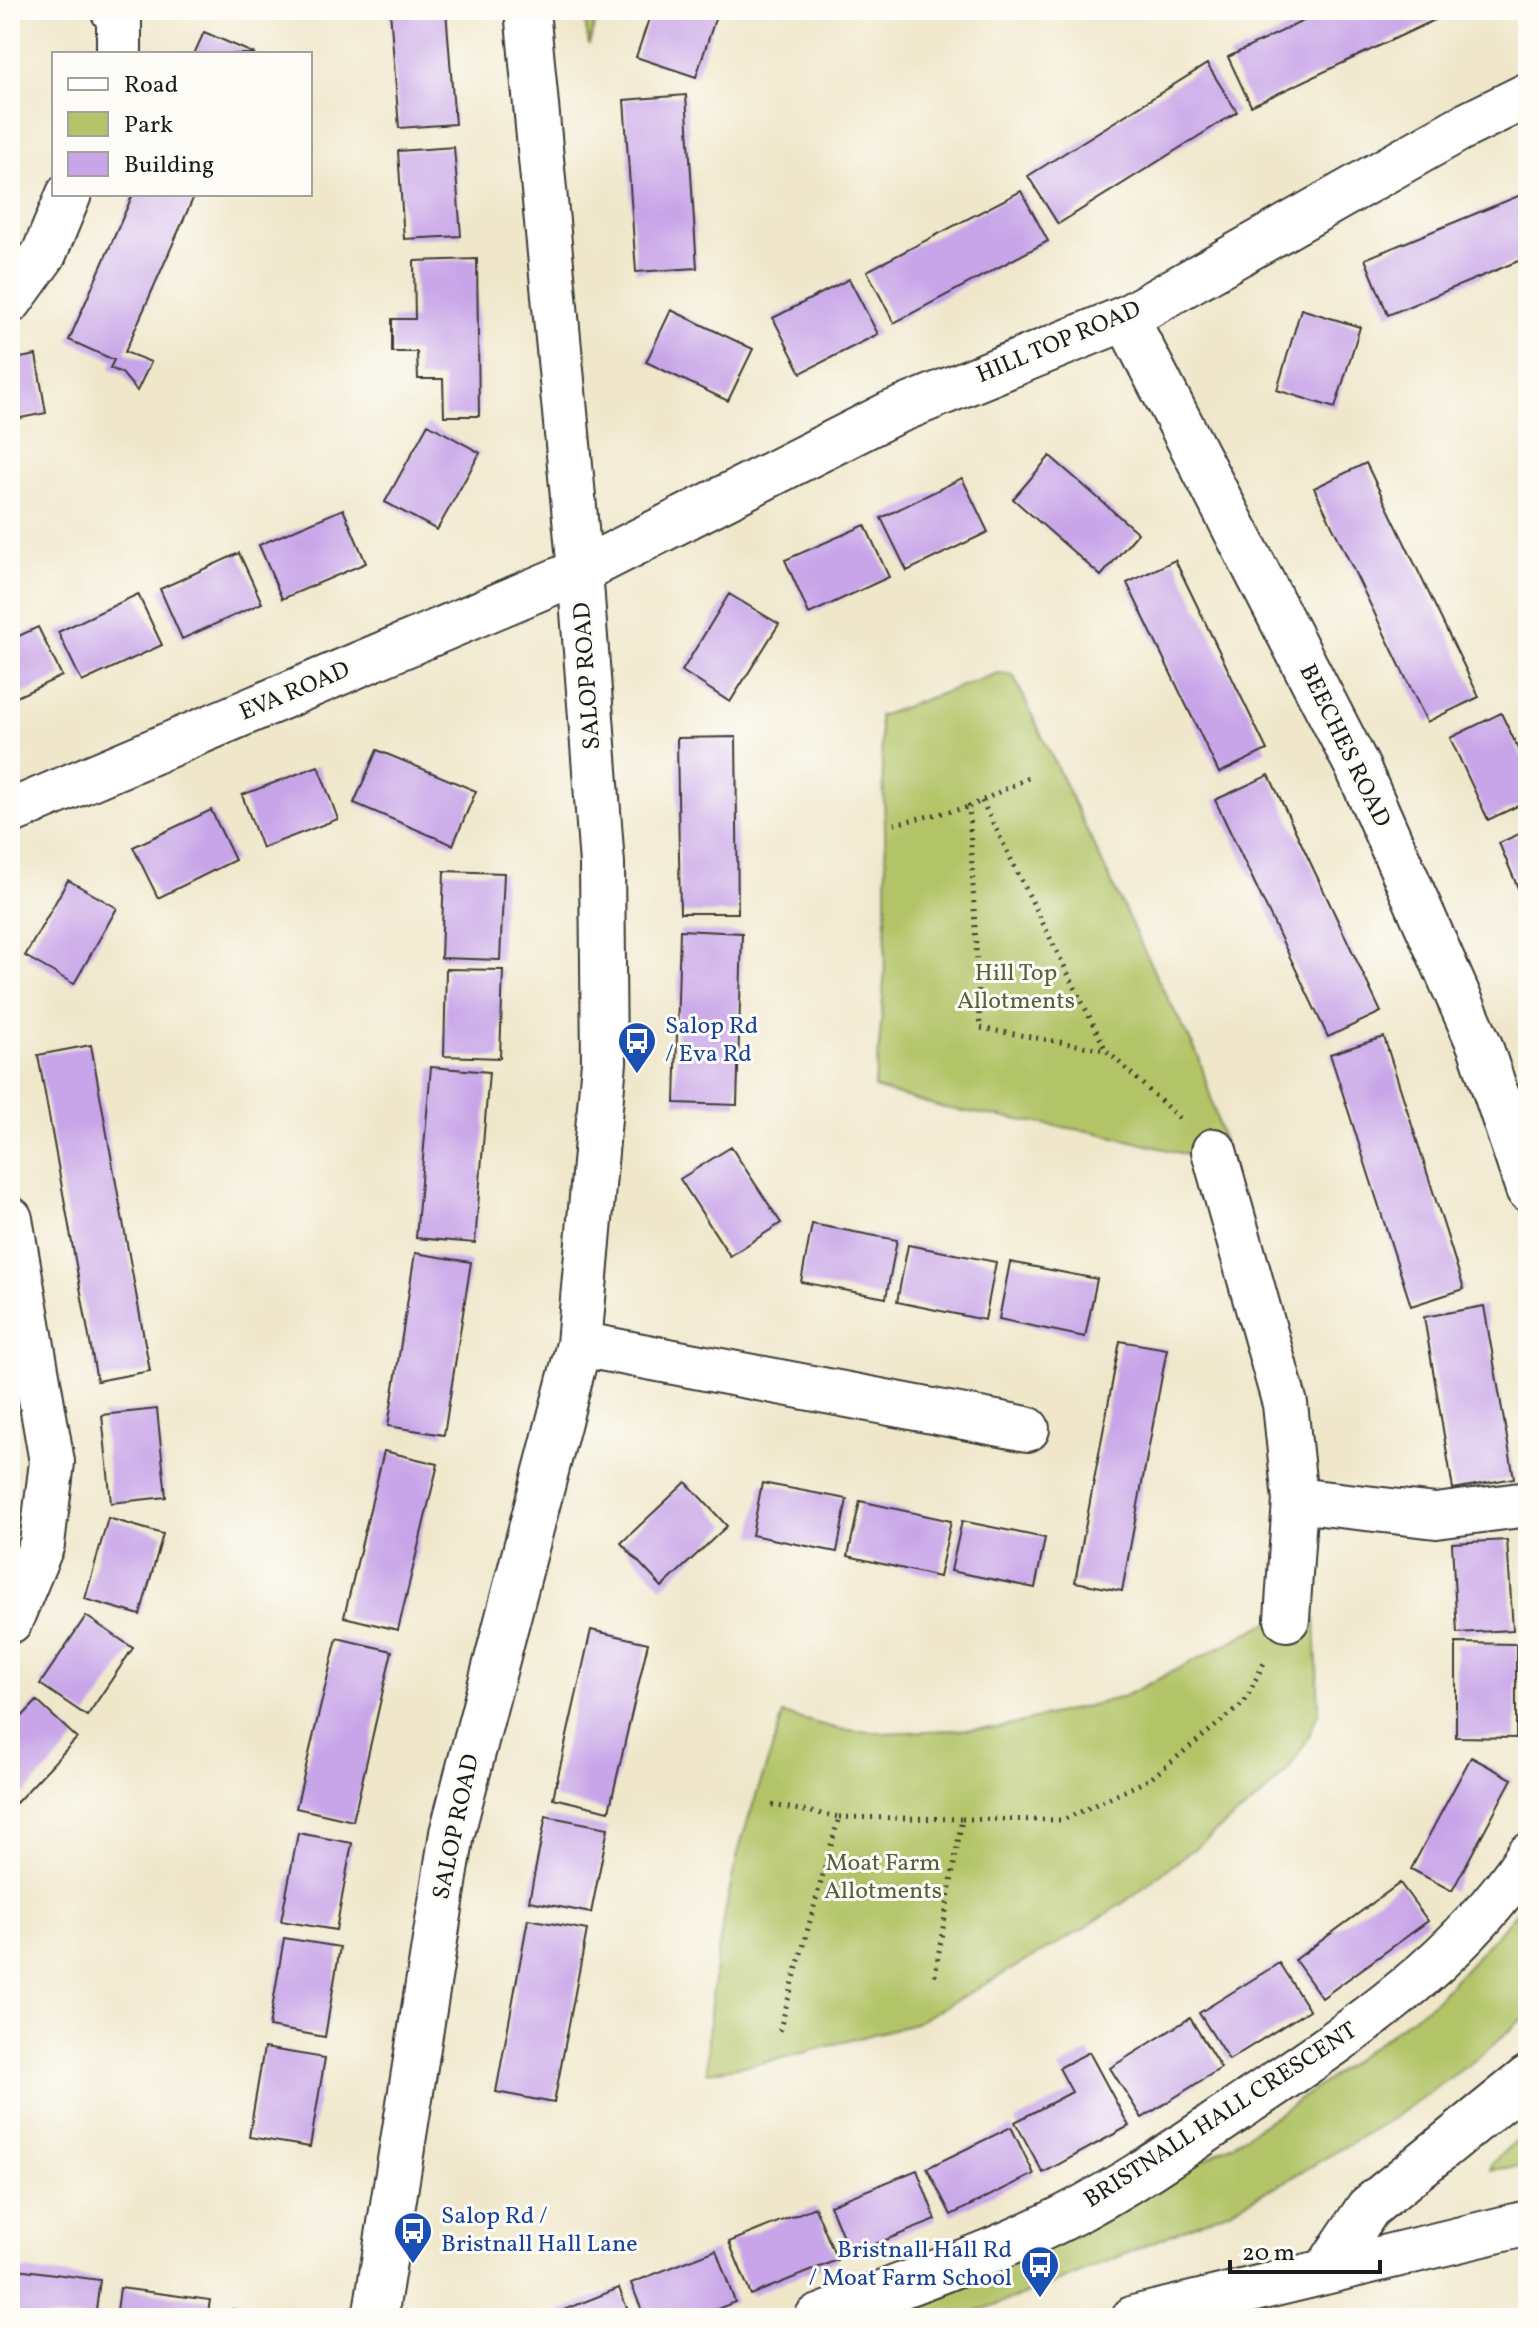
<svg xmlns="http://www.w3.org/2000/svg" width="1538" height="2328" viewBox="0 0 1538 2328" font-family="Vollkorn,serif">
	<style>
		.green { fill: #b3c468; stroke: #687042; stroke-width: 2 }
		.building { fill: #c8a4e8 }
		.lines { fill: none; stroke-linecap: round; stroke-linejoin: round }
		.minor-casing { stroke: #3c3a36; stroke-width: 48 }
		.path { stroke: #3c3a36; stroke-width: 5; stroke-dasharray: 2 6; stroke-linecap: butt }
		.minor { stroke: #fff; stroke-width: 44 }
		.labels { text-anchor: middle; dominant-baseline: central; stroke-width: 6; stroke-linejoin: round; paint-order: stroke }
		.street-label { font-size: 24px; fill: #1c1c1c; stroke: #fdfcf7 }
		.park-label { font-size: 24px; fill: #585f3a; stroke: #fdfcf7 }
		.transit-label { font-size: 24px; fill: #164399; stroke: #fdfcf7; text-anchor: start }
	</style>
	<rect width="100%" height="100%" fill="#fdfcf7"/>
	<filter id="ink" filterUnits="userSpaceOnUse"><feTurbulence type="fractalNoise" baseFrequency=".0125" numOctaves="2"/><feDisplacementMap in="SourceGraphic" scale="16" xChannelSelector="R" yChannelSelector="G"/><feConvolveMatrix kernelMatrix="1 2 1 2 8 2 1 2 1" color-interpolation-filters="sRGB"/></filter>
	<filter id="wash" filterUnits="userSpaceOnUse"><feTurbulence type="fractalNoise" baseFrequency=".006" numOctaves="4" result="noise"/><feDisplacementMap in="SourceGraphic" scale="32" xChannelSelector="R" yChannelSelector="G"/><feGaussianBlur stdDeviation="1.8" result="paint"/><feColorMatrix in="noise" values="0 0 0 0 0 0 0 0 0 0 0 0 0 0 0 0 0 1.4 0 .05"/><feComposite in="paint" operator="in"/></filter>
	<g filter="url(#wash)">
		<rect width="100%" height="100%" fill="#f0e7cb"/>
		<path class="green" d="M583 10H599L589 45Z
			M998 673 1013 675 1156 976 1199 1057 1226 1151 1201 1158 1094 1132 944 1108 874 1088C891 968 888 837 879 716Z
			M1287 1619H1315L1319 1710 1308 1738 1288 1770 1261 1797 1126 1901 1080 1931 915 2023 772 2061 707 2072C707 2006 722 1919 738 1854 750 1807 770 1761 783 1714L838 1729 882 1733 999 1728 1123 1697 1267 1623Z
			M1528 1900V2014L1478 2058 1393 2118 1286 2181 1227 2211 1054 2284 958 2318H869L1058 2244 1234 2143 1305 2096 1437 1999Z
			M1528 2129V2165L1490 2170 1491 2164Z"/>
		<g id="blocks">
			<path class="building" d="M390 10H446L455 124 399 128Z
				M652 10H718L696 77 636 57Z
				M1326 10H1437L1441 17 1251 106 1228 57Z
				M204 32 255 54H194Z
				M1207 64 1237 112 1058 224 1028 176Z
				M686 95 697 268 636 272 624 100Z
				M454 147 461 236 404 239 398 151Z
				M1021 191 1048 241 894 323 867 271Z
				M1528 192V257L1388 315 1365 259Z
				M133 194H195L125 352 151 362 137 391 122 373 110 368 114 360 69 340Z
				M477 259 479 416H444L443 379H418L417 352H392V319H415L414 261Z
				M849 279 878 334 801 373 773 318Z
				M1301 309 1360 327 1335 408 1277 390Z
				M671 310 753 349 728 401 646 362Z
				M36 355 46 413 10 420V360Z
				M428 424 480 453 437 530 385 502Z
				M1050 456 1138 533 1101 576 1013 499Z
				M1366 463 1479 697 1427 722 1314 488Z
				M962 478 988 532 907 571 881 518Z
				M343 509 366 563 282 599 259 545Z
				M865 525 889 577 809 614 785 560Z
				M239 553 262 603 182 639 160 589Z
				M1175 560 1267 750 1219 773 1127 583Z
				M138 594 162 645 82 682 58 632Z
				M729 594 779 624 730 702 682 671Z
				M38 627 62 676 10 700V640Z
				M1501 713 1528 769V801L1488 820 1450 738Z
				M736 737 738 913H680L677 738Z
				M377 750 476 791 453 845 354 803Z
				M318 766 338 819 262 848 242 795Z
				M1269 775 1381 1012 1328 1037 1215 800Z
				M211 810 235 860 158 898 133 847Z
				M1528 830V912L1499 843Z
				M444 871 504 873 500 960 441 958Z
				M68 880 117 908 74 984 25 956Z
				M680 930 742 933 737 1105 675 1103Z
				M446 969 503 970 500 1058 444 1056Z
				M1384 1037 1464 1289 1411 1306 1330 1054Z
				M91 1045 150 1371 97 1381 38 1055Z
				M431 1067 489 1072 475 1243 416 1238Z
				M731 1147 781 1223 730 1256 680 1179Z
				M812 1224 897 1240 886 1298 801 1282Z
				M908 1245 996 1262 985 1320 897 1302Z
				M415 1253 471 1262 444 1435 388 1426Z
				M1010 1262 1097 1279 1085 1337 999 1319Z
				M1484 1306 1514 1478 1453 1489 1424 1317Z
				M1120 1341 1167 1349 1122 1591 1075 1582Z
				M157 1409 166 1497 111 1503 102 1415Z
				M384 1451 438 1464 398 1630 344 1617Z
				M686 1482 727 1526 662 1587 621 1543Z
				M762 1483 847 1499 837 1552 752 1535Z
				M860 1501 951 1521 939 1577 848 1556Z
				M108 1518 163 1534 140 1615 85 1599Z
				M962 1521 1045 1538 1035 1588 951 1571Z
				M1507 1540 1513 1630 1457 1633 1452 1543Z
				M86 1616 133 1648 87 1716 40 1684Z
				M591 1630 648 1643 609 1811 553 1798Z
				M337 1638 392 1651 353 1821 296 1808Z
				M1456 1643 1516 1644V1738L1456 1737Z
				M37 1701 77 1738 16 1803 10 1797V1729Z
				M1471 1757 1512 1779 1452 1891 1411 1869Z
				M546 1816 608 1828 591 1913 529 1901Z
				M298 1833 352 1843 336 1930 281 1921Z
				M1400 1883 1428 1921 1322 1998 1295 1960Z
				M528 1919 587 1930 554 2103 496 2092Z
				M284 1938 340 1947 325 2037 269 2027Z
				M1279 1963 1309 2010 1229 2060 1199 2013Z
				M1190 2018 1221 2068 1142 2118 1110 2068Z
				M264 2048 325 2058 310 2147 249 2137Z
				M1089 2052 1129 2126 1043 2173 1015 2122 1072 2092 1059 2068Z
				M1011 2127 1034 2174 951 2215 927 2168Z
				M917 2170 936 2220 850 2254 830 2205Z
				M815 2207 837 2260 751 2295 729 2242Z
				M716 2250 735 2302 695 2318H645L631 2283Z
				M10 2268 100 2280 95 2318H10Z
				M120 2288 210 2300 207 2318H116Z
				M619 2288 631 2318H544Z
				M232 2309 274 2316V2318H230Z"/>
		</g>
	</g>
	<g filter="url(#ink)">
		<use href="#blocks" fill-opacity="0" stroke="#3c3a36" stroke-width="2"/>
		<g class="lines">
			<g class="minor-casing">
				<path id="minor" d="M113 10 119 19V54
					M10 301 44 254 69 194
					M1126 318 1357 766 1480 1046 1528 1189
					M10 812 580 571 890 414 1126 318 1459 129 1528 95
					M1214 1151 1285 1404 1295 1500 1287 1619
					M10 1219 52 1462 42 1544 10 1621
					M579 1344 1027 1429
					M1295 1500 1436 1516 1528 1504
					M1326 2271 1368 2208 1528 2078
					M375 2318 452 1833 579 1344 604 1062 602 864 580 571 527 10
					M817 2318C898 2286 985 2257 1063 2218 1128 2185 1188 2143 1248 2102 1351 2033 1459 1962 1528 1856
					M1134 2318 1528 2223"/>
			</g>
			<path class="path" d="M1028 778 969 807 980 1028 1105 1050
				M982 801 1106 1050 1181 1120
				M894 824 969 807
				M772 1805 839 1817 778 2036
				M839 1817 962 1819 934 1980
				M962 1819 1063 1820 1150 1779 1244 1703 1266 1659"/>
			<use href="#minor" class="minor"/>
		</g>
	</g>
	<defs>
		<g id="bus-pin" transform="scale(2)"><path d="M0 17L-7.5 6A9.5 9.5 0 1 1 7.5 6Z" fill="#1a4fb4" stroke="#fdfcf7"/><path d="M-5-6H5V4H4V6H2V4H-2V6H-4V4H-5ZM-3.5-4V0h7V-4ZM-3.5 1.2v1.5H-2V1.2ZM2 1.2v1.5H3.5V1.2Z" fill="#fff"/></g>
	</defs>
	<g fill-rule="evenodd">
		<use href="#bus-pin" x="637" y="1041"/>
		<use href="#bus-pin" x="413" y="2231"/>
		<use href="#bus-pin" x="1040" y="2265"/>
	</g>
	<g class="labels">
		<g class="street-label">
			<text transform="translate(1059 343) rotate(-23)">HILL TOP ROAD</text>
			<text transform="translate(588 676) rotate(-94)">SALOP ROAD</text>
			<text transform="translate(295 692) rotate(-23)">EVA ROAD</text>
			<text transform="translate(1344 746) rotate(64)">BEECHES ROAD</text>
			<text transform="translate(457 1827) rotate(-78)">SALOP ROAD</text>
			<text transform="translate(1221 2116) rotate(-33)">BRISTNALL HALL CRESCENT</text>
		</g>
		<g class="park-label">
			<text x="1016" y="974">Hill Top<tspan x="1016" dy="28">Allotments</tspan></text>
			<text x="883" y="1864">Moat Farm<tspan x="883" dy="28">Allotments</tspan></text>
		</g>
		<g class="transit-label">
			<text x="665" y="1027">Salop Rd<tspan x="665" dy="28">/ Eva Rd</tspan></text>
			<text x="441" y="2217">Salop Rd /<tspan x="441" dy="28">Bristnall Hall Lane</tspan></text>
			<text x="1012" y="2251" text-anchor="end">Bristnall Hall Rd<tspan x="1012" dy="28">/ Moat Farm School</tspan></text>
		</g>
	</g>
	<rect width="1538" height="2328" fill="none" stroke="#fdfcf7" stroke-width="40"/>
	<rect x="52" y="52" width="260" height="144" fill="#fdfcf7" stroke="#a3a29f" stroke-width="2"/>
	<rect x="68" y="78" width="40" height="12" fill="#ffffff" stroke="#a3a29f" stroke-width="2"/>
	<text x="124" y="92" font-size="24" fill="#1c1c1c">Road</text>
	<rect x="68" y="112" width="40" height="24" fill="#b3c468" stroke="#a3a29f" stroke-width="2"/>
	<text x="124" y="132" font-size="24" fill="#1c1c1c">Park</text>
	<rect x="68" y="152" width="40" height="24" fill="#c8a4e8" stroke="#a3a29f" stroke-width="2"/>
	<text x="124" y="172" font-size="24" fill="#1c1c1c">Building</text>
	<path d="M1230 2260v12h150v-12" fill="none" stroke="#1c1c1c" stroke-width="4"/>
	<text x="1242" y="2260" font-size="24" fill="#1c1c1c" stroke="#fdfcf7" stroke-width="6" paint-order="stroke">20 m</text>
</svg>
